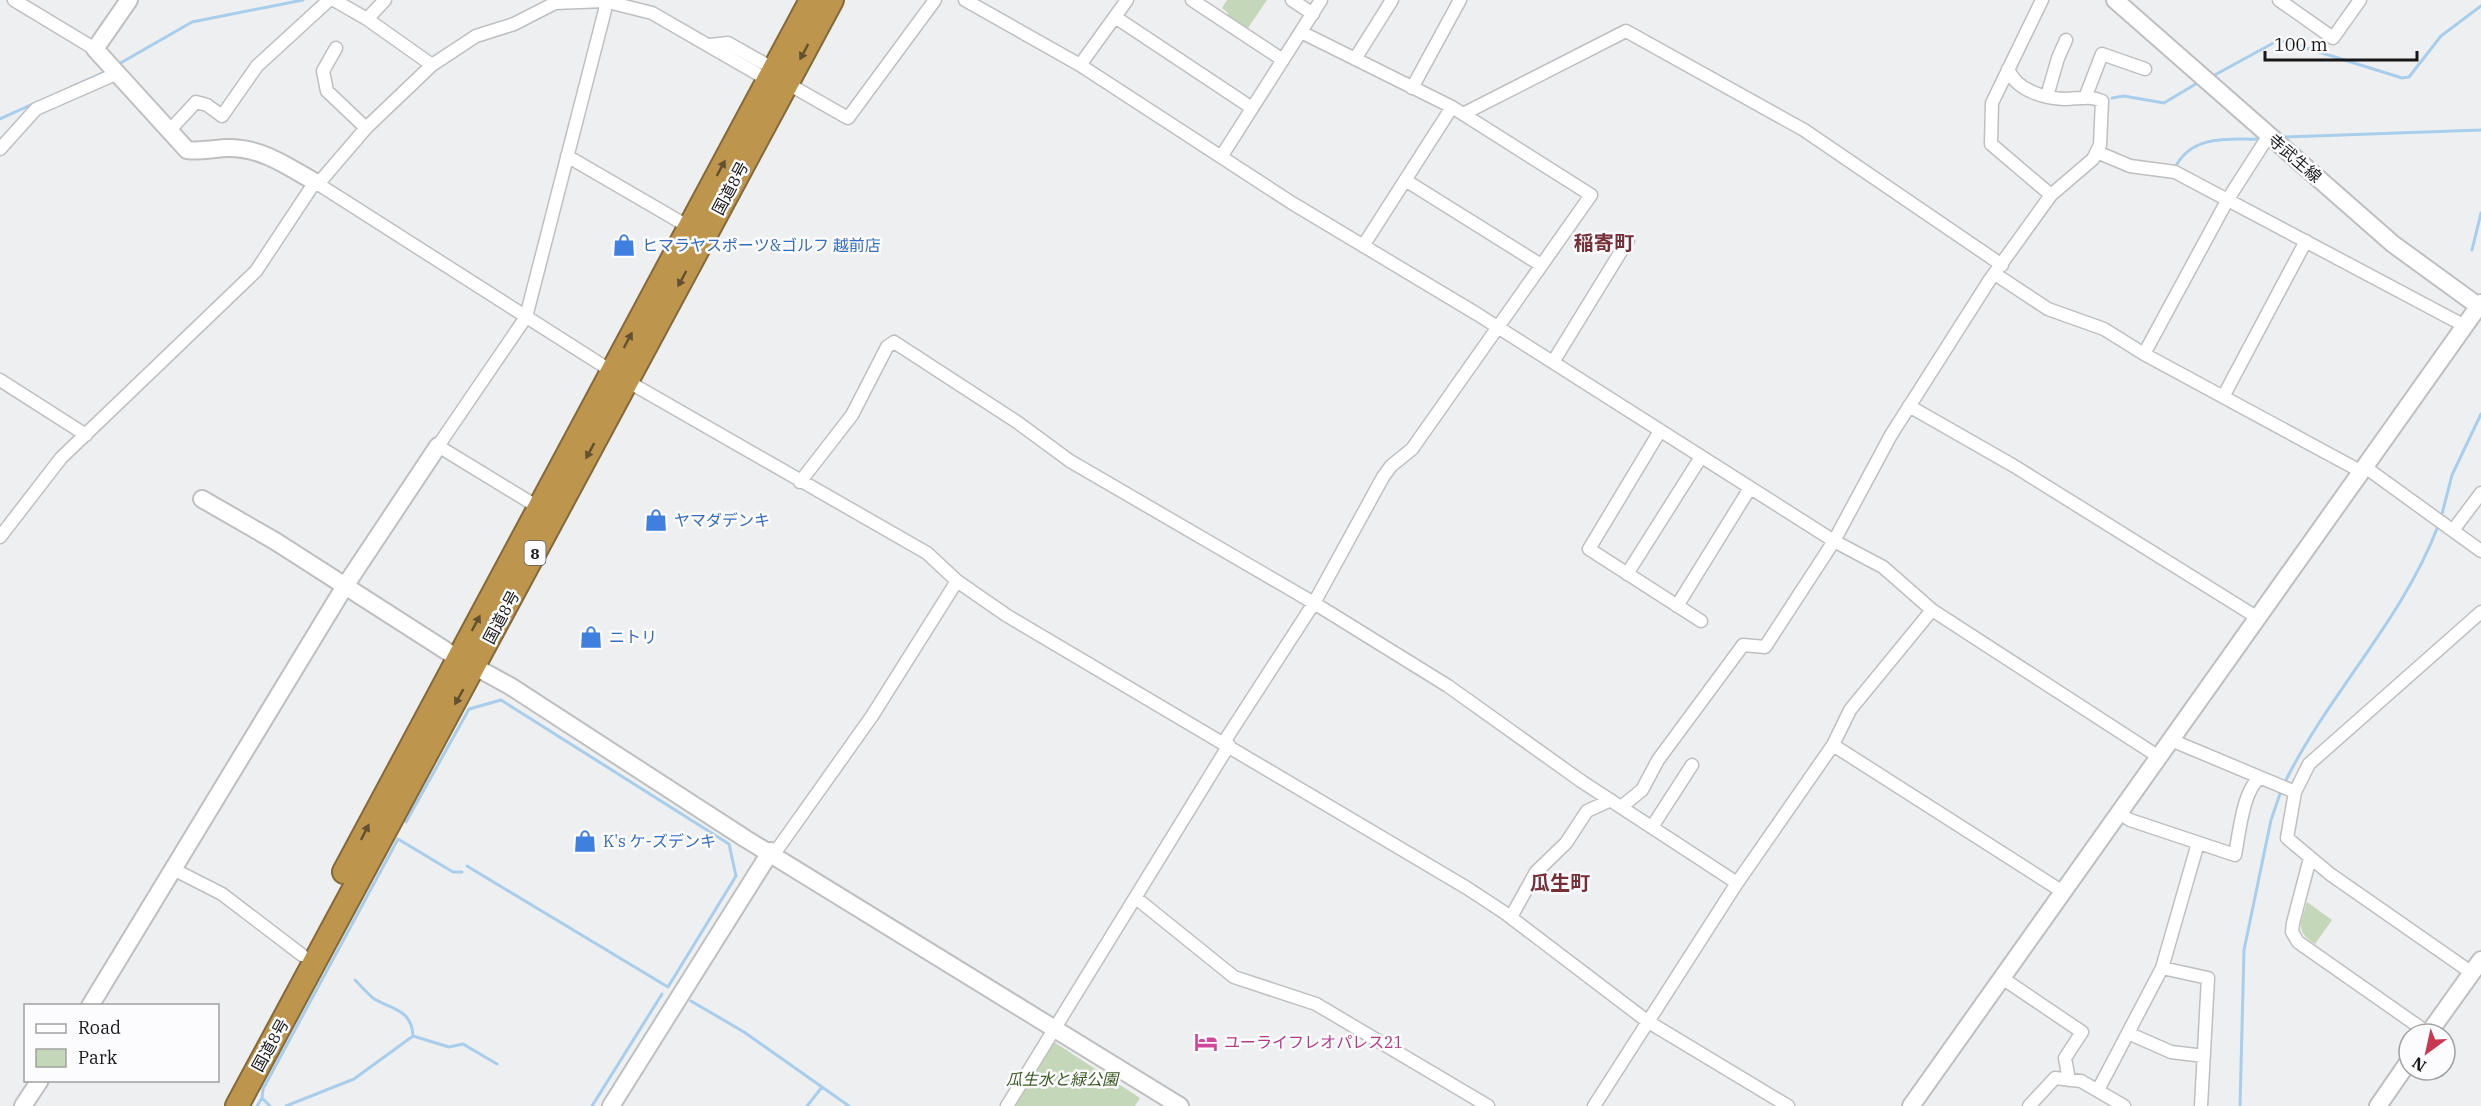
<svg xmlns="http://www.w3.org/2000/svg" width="2481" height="1106" viewBox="0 0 2481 1106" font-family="'IBM Plex Serif','Noto Sans JP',serif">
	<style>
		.green { fill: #c5d7b9 }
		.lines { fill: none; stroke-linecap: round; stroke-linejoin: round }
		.stream { stroke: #a8ceec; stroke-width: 3 }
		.street-casing { stroke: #bfbfc1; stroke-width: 15 }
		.secondary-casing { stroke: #bfbfc1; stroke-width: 20 }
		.highway-casing { stroke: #84693a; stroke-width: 26 }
		.street { stroke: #fff; stroke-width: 12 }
		.secondary { stroke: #fff; stroke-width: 16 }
		.highway { stroke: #be954c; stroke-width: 22 }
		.oneway { fill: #635030 }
		.labels { text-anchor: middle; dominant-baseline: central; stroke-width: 5; stroke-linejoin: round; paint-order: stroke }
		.shield { fill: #fcfcfe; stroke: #5c5c5e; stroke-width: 1.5 }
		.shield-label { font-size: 15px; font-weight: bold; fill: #181819 }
		.street-label { font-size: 16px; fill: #181819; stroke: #fcfcfe }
		.shop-label { font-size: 16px; fill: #366cbe; stroke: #fcfcfe; text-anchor: start }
		.hotel-label { font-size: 16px; fill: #b23c85; stroke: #fcfcfe; text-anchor: start }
		.park-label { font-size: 16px; font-style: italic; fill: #3a5821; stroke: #fcfcfe }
		.quarter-label { font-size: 20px; font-weight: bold; fill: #762f38; stroke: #fcfcfe }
	</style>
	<rect width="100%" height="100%" fill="#eeeff1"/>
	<path class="green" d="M1227 0H1267L1246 31 1226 17 1228 13 1222 8Z
		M2307 902 2332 920 2315 944C2294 930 2301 924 2307 902Z
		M1054 1042 1140 1098 1135 1106H1013Z"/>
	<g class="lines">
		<path class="stream" d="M626 0H631
			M117 65 192 22 303 0
			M2211 77 2277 41 2287 42 2402 78 2409 77 2441 36 2481 6
			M71 87 107 71
			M2112 98 2124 96 2164 103 2199 82
			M0 119 35 103
			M2284 137 2481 130
			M2177 164C2195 134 2229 140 2261 139
			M2472 250 2481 213
			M2442 514 2452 475 2481 414
			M2286 780C2330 692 2403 619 2438 526
			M406 822 469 709 501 700 729 844 736 876 668 987 467 866
			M355 980C361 986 367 993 373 998 389 1009 412 1008 413 1036
			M691 1001 744 1032 822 1087
			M262 1098 270 1106
			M257 1106 262 1098 263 1089 398 839 453 872H462
			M286 1106 354 1079 413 1036 449 1047 463 1044 497 1064
			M592 1106 662 994
			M807 1106 822 1087 849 1106
			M2240 1106 2244 950 2271 820 2281 791"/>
		<g class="street-casing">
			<path id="street" d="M14 0 95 49
				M334 0 367 19 432 65
				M965 0 1080 65 1292 203 1477 314 1834 541 1883 567 1932 610 2159 757
				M1192 0 1283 60
				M1292 0 1313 14
				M2042 0 1992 103 1991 144 2051 195
				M2279 0 2333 38 2360 0
				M1115 17 1252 108
				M367 19 385 0
				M710 45 728 43 774 69
				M336 48 323 71 327 91 366 128
				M1355 59 1392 0
				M1080 65 1127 0
				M1412 88 1460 0
				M797 89 848 118 935 0
				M2047 96 2058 58 2066 40
				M2085 98 2102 54 2145 69
				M1463 114 1626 31 1804 130 2002 265
				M170 130 196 102 207 105 222 116 257 66 329 0
				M0 149 36 109 118 73
				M2097 152 2130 166 2175 172 2465 326
				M567 156 689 227
				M1221 157 1321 0
				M1405 180 1541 265
				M318 184 366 128 432 65 476 36 514 24 555 3 604 1 652 13 768 80
				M1363 246 1452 107
				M1995 274 2048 309 2104 329 2144 354 2362 472
				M2144 354 2228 199 2269 135
				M1553 362 1628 240
				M0 380 86 435
				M2223 397 2306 241
				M1909 406 2014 466 2258 618
				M1660 431 1589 549 1701 621
				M2365 467 2481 551
				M800 482 852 415 887 347 894 342 1017 422 1070 461 1314 603 1448 686 1581 781 1737 883
				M538 507 438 446 526 317 605 10V0
				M2454 529 2481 493
				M0 537 61 458 256 271 315 182 627 381 927 553 957 581 1006 615 1467 888 1505 913 1647 1021 1788 1106
				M1627 574 1701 457
				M1677 606 1750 488
				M2171 740 2295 792
				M1224 742 1314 603 1383 477 1391 466 1412 449 1591 195 1452 107 1301 32
				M1833 745 2063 892
				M1621 807 1642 790 1658 760 1743 645 1765 647 1834 541 1891 435 1989 281 2051 195 2093 159 2100 145 2102 101C2089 95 2078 99 2064 99 2043 98 2016 90 2008 69
				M2119 813 2130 820 2235 855C2239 835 2243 789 2260 778
				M1652 827 1692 765
				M774 854 872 716 957 581
				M2310 858 2293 923 2292 932 2298 942 2428 1033
				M173 869 222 894 302 955
				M1136 898 1234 977 1316 1004 1488 1106
				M1511 917 1536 872 1566 843 1587 811 1611 800
				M2162 968 2208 978 2201 1106
				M2472 973 2330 874 2287 838 2295 792 2309 764 2481 612
				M2002 978 2082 1032 2065 1058 2069 1080
				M2128 1033 2171 1052 2204 1056
				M2098 1090 2162 968 2198 843
				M1007 1106 1229 745
				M1594 1106 1737 883 1833 745 1850 710 1932 610
				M2029 1106 2055 1078 2081 1081 2124 1106"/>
		</g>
		<g class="secondary-casing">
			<path id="secondary" d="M129 0 95 49 187 150C202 152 215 148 229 148 262 148 287 166 315 182
				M2115 0 2393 244 2481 308
				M202 499 275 541 448 652 510 686 746 839 1180 1106
				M90 1006 345 586 438 446
				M2428 1034 2481 960
				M23 1106 40 1080
				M611 1106 771 851
				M1911 1106 2481 303
				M2378 1106 2409 1061"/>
		</g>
		<g class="highway-casing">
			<path id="highway" d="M344 872 811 0
				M237 1106 832 0"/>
		</g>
		<use href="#street" class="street"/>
		<use href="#secondary" class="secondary"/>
		<use href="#highway" class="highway"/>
	</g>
	<defs><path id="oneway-solid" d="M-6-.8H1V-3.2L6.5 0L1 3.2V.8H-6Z" transform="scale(1.5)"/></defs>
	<g class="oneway">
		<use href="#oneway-solid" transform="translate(804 52) rotate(118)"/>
		<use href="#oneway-solid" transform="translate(721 168) rotate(-62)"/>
		<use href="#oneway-solid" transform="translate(682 279) rotate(118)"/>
		<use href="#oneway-solid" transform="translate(628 340) rotate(-62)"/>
		<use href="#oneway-solid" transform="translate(590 451) rotate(118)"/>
		<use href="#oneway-solid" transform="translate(476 623) rotate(-62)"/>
		<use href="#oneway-solid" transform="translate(459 697) rotate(119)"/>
		<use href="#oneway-solid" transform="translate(365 832) rotate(-63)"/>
	</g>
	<defs>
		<g id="shop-bare" transform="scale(1.8)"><path d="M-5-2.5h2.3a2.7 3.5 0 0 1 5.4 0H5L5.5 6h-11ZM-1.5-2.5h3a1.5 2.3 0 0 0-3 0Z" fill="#3f7fe0" stroke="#fcfcfe" stroke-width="2.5" paint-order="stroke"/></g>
		<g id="hotel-bare" transform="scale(1.8)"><path d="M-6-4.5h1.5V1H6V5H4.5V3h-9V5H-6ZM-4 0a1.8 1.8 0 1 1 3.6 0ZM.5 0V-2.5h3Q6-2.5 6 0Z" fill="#d1479c" stroke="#fcfcfe" stroke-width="2.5" paint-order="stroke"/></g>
	</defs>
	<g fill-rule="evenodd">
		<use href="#shop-bare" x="624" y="245"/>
		<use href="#shop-bare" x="656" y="520"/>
		<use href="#shop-bare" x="591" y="637"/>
		<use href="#shop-bare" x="585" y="841"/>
		<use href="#hotel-bare" x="1206" y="1042"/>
	</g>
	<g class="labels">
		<rect class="shield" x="524.5" y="541" width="21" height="24" rx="4.5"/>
		<g class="shield-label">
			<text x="535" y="553">8</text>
		</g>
		<g class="street-label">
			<text transform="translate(2295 158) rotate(41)">寺武生線</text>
			<text transform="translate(730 188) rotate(-62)">国道8号</text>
			<text transform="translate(501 617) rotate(-62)">国道8号</text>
			<text transform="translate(270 1045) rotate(-61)">国道8号</text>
		</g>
		<g class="shop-label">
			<text x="642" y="245">ヒマラヤスポーツ&amp;ゴルフ 越前店</text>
			<text x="674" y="520">ヤマダデンキ</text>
			<text x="609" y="637">ニトリ</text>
			<text x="603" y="841">K's ケ-ズデンキ</text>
		</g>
		<g class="hotel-label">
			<text x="1224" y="1042">ユーライフレオパレス21</text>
		</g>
		<g class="park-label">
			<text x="1062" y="1079">瓜生水と緑公園</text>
		</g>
		<g class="quarter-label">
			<text x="1604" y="242">稲寄町</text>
			<text x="1560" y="882">瓜生町</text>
		</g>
	</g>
	<rect x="24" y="1004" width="195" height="78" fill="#fcfcfe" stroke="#a1a1a2" stroke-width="1.5"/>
	<rect x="36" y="1024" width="30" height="9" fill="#ffffff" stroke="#a1a1a2" stroke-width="1.5"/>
	<text x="78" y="1034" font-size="18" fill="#181819">Road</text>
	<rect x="36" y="1049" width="30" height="18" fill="#c5d7b9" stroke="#a1a1a2" stroke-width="1.5"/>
	<text x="78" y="1064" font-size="18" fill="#181819">Park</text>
	<g transform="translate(2427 1052) rotate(213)"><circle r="28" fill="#fcfcfe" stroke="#a1a1a2" stroke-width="1.5"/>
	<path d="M0-4.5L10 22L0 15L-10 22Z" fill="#c83752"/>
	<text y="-9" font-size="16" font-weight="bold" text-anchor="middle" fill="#181819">N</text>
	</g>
	<path d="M2265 51v9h152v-9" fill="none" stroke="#181819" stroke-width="3"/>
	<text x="2274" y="51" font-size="18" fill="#181819" stroke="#fcfcfe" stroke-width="4.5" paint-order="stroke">100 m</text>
</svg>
